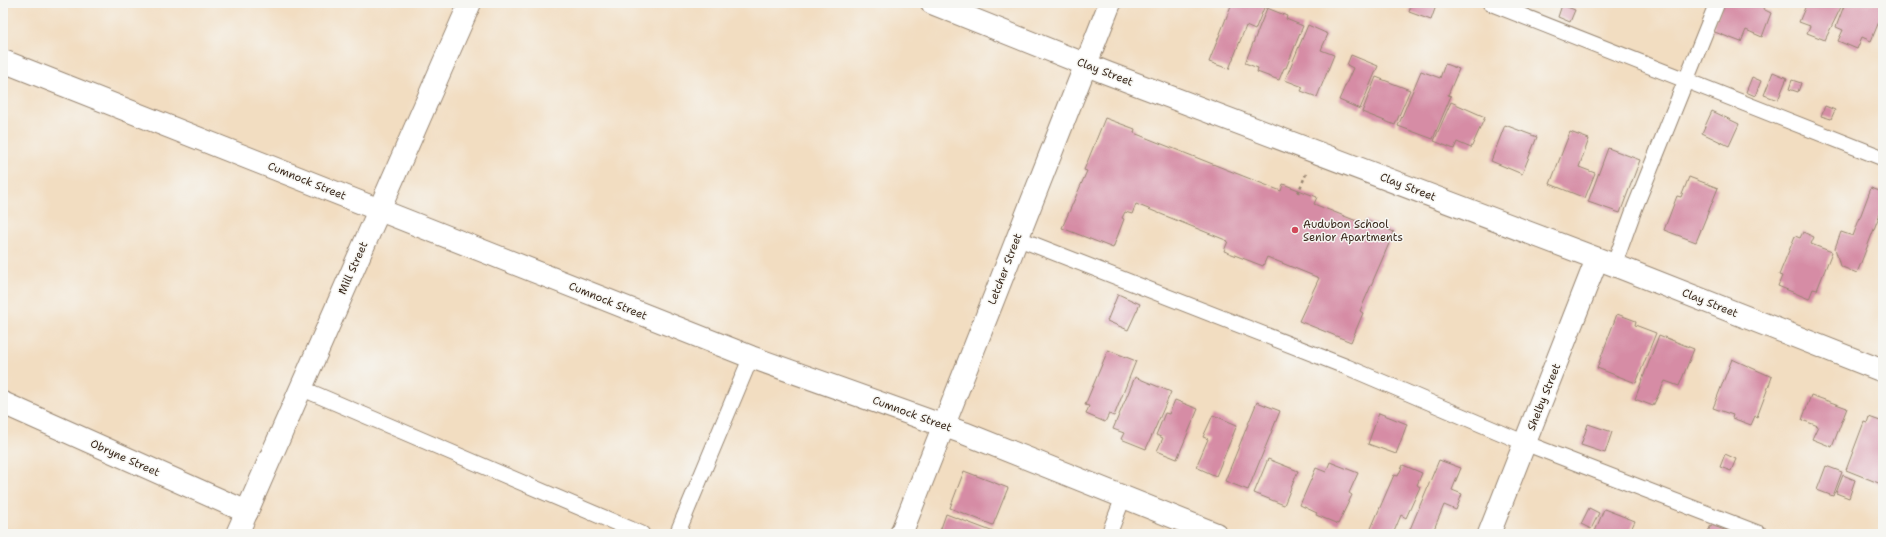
<svg xmlns="http://www.w3.org/2000/svg" width="1886" height="537" viewBox="0 0 1886 537" font-family="'Shantell Sans',sans-serif">
	<style>
		.building { fill: #d68ca5 }
		.lines { fill: none; stroke-linecap: round; stroke-linejoin: round }
		.service-casing { stroke: #968470; stroke-width: 17 }
		.minor-casing { stroke: #968470; stroke-width: 24 }
		.tertiary-casing { stroke: #968470; stroke-width: 24 }
		.path { stroke: #968470; stroke-width: 2.5; stroke-dasharray: 3 3; stroke-linecap: butt }
		.service { stroke: #fff; stroke-width: 15 }
		.minor { stroke: #fff; stroke-width: 22 }
		.tertiary { stroke: #fff; stroke-width: 22 }
		.poi-dot { fill: #d1495b; stroke: #f6f6f2; stroke-width: 1.5 }
		.labels { text-anchor: middle; dominant-baseline: central; stroke-width: 3; stroke-linejoin: round; paint-order: stroke }
		.street-label { font-size: 11px; fill: #3b2a1e; stroke: #f6f6f2 }
		.poi-label { font-size: 11px; fill: #3b2a1e; stroke: #f6f6f2; text-anchor: start }
	</style>
	<rect width="100%" height="100%" fill="#f6f6f2"/>
	<filter id="ink" filterUnits="userSpaceOnUse"><feTurbulence type="fractalNoise" baseFrequency=".025" numOctaves="2"/><feDisplacementMap in="SourceGraphic" scale="8" xChannelSelector="R" yChannelSelector="G"/><feConvolveMatrix kernelMatrix="1 2 1 2 8 2 1 2 1" color-interpolation-filters="sRGB"/></filter>
	<filter id="wash" filterUnits="userSpaceOnUse"><feTurbulence type="fractalNoise" baseFrequency=".012" numOctaves="4" result="noise"/><feDisplacementMap in="SourceGraphic" scale="16" xChannelSelector="R" yChannelSelector="G"/><feGaussianBlur stdDeviation="0.9" result="paint"/><feColorMatrix in="noise" values="0 0 0 0 0 0 0 0 0 0 0 0 0 0 0 0 0 1.4 0 .05"/><feComposite in="paint" operator="in"/></filter>
	<g filter="url(#wash)">
		<rect width="100%" height="100%" fill="#f2ddc1"/>
		<g id="blocks">
			<path class="building" d="M1232 3H1266L1255 30 1246 26 1229 69 1209 62Z
				M1412 3H1437L1431 20 1409 12Z
				M1723 3H1765L1763 9 1771 13 1762 37 1746 30 1741 42 1712 31Z
				M1807 3H1843L1825 40 1807 33 1810 26 1799 22Z
				M1845 3H1883V12L1871 41 1862 37 1857 49 1838 41 1843 30 1836 27Z
				M1562 5 1575 10 1570 22 1558 17Z
				M1267 8 1287 16 1286 19 1303 26 1286 68H1284L1279 80 1257 72 1258 68 1245 63Z
				M1308 25 1328 34 1321 50 1334 55 1317 97 1301 91 1303 87 1285 80Z
				M1351 55 1378 66 1360 109 1339 100 1353 68 1347 65Z
				M1445 64 1459 69 1448 95 1451 96 1433 139 1398 126 1421 71 1440 78Z
				M1773 72 1787 78 1778 100 1764 95Z
				M1376 77 1410 90 1395 125 1362 112Z
				M1752 77 1761 81 1755 96 1746 92Z
				M1792 80 1801 83 1798 92 1789 89Z
				M1451 102 1485 117 1471 148 1457 142 1454 149 1434 141Z
				M1825 106 1835 110 1831 119 1821 116Z
				M1712 111 1739 124 1729 146 1702 133Z
				M1105 118 1135 129 1134 133 1281 191 1283 184 1317 197 1314 204 1364 224 1365 220 1394 232 1360 311 1363 313 1351 342 1299 321 1319 278 1267 257 1263 266 1224 251 1228 241 1136 204 1132 214 1125 212 1122 218 1124 219 1113 248 1062 228 1087 171 1084 170Z
				M1505 125 1537 137 1522 174 1491 161Z
				M1570 132 1589 139 1579 167 1595 173 1585 198 1550 184Z
				M1608 148 1640 160 1620 213 1588 202Z
				M1689 177 1718 188 1696 242 1664 230 1677 196 1681 197Z
				M1871 188 1883 192V206L1857 273 1840 266 1835 248 1841 232 1853 236Z
				M1803 232 1814 237 1811 244 1832 252 1817 290 1813 289 1809 299 1778 286 1782 276 1779 275 1795 236 1800 238Z
				M1118 294 1140 304 1128 330 1107 321Z
				M1617 314 1636 321 1635 325 1656 333 1636 383 1597 368Z
				M1659 335 1694 349 1679 386 1665 381 1653 406 1635 399Z
				M1108 350 1136 361 1114 416 1109 414 1105 422 1086 414 1089 406 1085 405Z
				M1732 359 1772 377 1757 417 1755 416 1751 425 1732 418 1733 415 1713 408Z
				M1135 377 1171 392 1146 449 1121 439 1124 433 1113 429Z
				M1811 395 1847 408 1832 447 1812 439 1818 426 1802 420Z
				M1175 400 1198 409 1177 459 1157 451 1163 438 1156 435 1165 413 1169 414Z
				M1257 402 1280 411 1248 490 1225 481Z
				M1379 413 1407 424 1396 454 1368 444Z
				M1213 415 1237 425 1216 476 1196 467 1208 439 1203 437Z
				M1869 417 1883 422V478L1881 484 1846 470 1864 422 1867 423Z
				M1588 424 1612 432 1605 453 1581 445Z
				M1725 454 1736 459 1731 471 1720 467Z
				M1268 459 1298 471 1284 505 1254 493Z
				M1439 460 1461 468 1452 490 1462 494 1456 510 1444 505 1432 534H1408Z
				M1330 462 1358 473 1349 493 1352 495 1338 524 1316 515 1317 513 1300 505 1316 468 1326 472Z
				M1403 465 1422 473 1417 485 1420 487 1406 518 1401 515 1393 534 1369 533 1394 475 1398 476Z
				M1826 466 1842 472 1833 496 1817 490Z
				M964 471 1008 488 993 525 950 508Z
				M1843 475 1855 480 1849 498 1836 493Z
				M1589 508 1599 513 1591 529 1581 524Z
				M1604 509 1635 521 1629 534H1594Z
				M946 514 999 534H939Z
				M1711 525 1735 534H1707Z"/>
		</g>
	</g>
	<g filter="url(#ink)">
		<use href="#blocks" fill-opacity="0" stroke="#968470" stroke-width="1"/>
		<g class="lines">
			<g class="service-casing">
				<path id="service" d="M1490 3 1883 158
					M1017 238 1347 367 1525 443 1760 534
					M1614 265 1635 207 1717 3
					M301 388 642 534
					M677 534 751 357
					M1109 534 1123 498"/>
			</g>
			<g class="minor-casing">
				<path id="minor" d="M3 61 751 357 964 433 1216 534
					M3 403 247 512
					M901 534 1110 3
					M1489 534 1597 259"/>
			</g>
			<g class="tertiary-casing">
				<path id="tertiary" d="M932 3 1107 73 1614 265 1883 371
					M237 534 470 3"/>
			</g>
			<path class="path" d="M1298 193 1306 174"/>
			<use href="#service" class="service"/>
			<use href="#minor" class="minor"/>
			<use href="#tertiary" class="tertiary"/>
		</g>
	</g>
	<circle class="poi-dot" cx="1295" cy="230" r="4"/>
	<g class="labels">
		<g class="street-label">
			<text transform="translate(1105 72) rotate(21)">Clay Street</text>
			<text transform="translate(307 181) rotate(22)">Cumnock Street</text>
			<text transform="translate(1408 187) rotate(21)">Clay Street</text>
			<text transform="translate(353 268) rotate(-66)">Mill Street</text>
			<text transform="translate(1005 269) rotate(-69)">Letcher Street</text>
			<text transform="translate(608 301) rotate(22)">Cumnock Street</text>
			<text transform="translate(1710 303) rotate(22)">Clay Street</text>
			<text transform="translate(1544 397) rotate(-68)">Shelby Street</text>
			<text transform="translate(912 414) rotate(20)">Cumnock Street</text>
			<text transform="translate(125 458) rotate(24)">Obryne Street</text>
		</g>
		<g class="poi-label">
			<text x="1303" y="224">Audubon School<tspan x="1303" dy="13">Senior Apartments</tspan></text>
		</g>
	</g>
	<rect width="1886" height="537" fill="none" stroke="#f6f6f2" stroke-width="16"/>
</svg>
